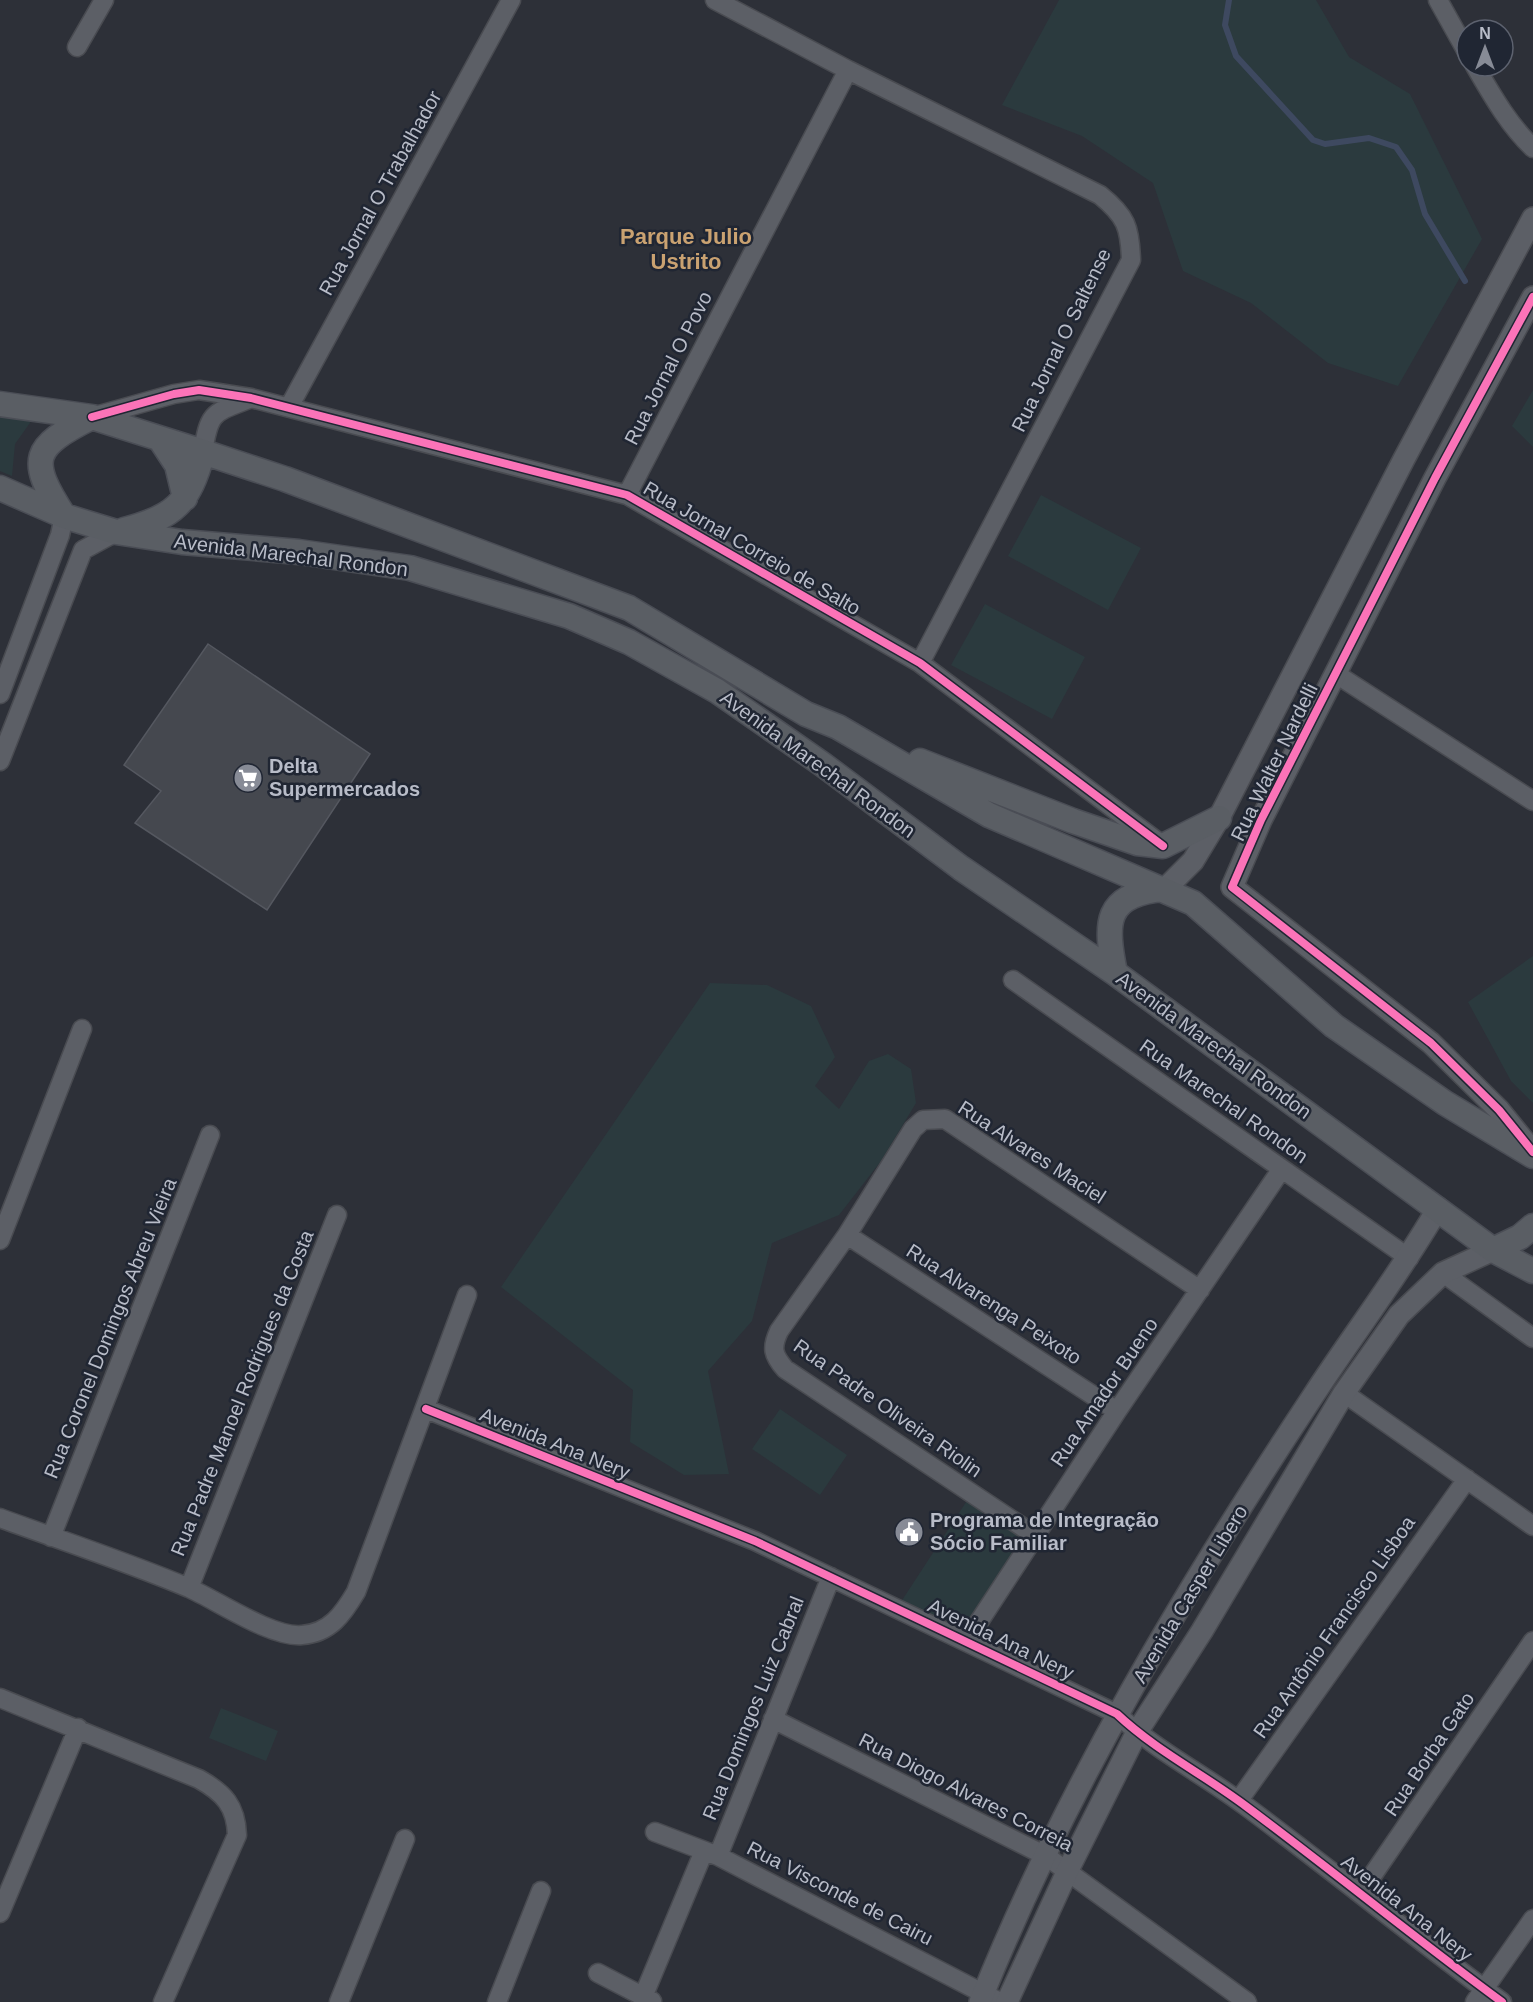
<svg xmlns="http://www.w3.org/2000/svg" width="1533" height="2002" viewBox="0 0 1533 2002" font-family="Helvetica,sans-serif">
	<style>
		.green { fill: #2b3a3e }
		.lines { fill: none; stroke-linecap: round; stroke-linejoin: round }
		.stream { stroke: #3e4960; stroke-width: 6 }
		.building { fill: #45484f; stroke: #555860; stroke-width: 1.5 }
		.minor-casing { stroke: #494b51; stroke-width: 21 }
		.tertiary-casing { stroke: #494b51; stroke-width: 24 }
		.secondary-casing { stroke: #4a4d55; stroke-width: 27 }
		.minor { stroke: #5c5f66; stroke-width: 18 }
		.tertiary { stroke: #5c5f66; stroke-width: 21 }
		.secondary { stroke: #5a5e64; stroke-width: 24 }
		.cycleway-casing { stroke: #202633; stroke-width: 11 }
		.cycleway { stroke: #fb73b8; stroke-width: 8 }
		.labels { text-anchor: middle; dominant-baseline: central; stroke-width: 5; stroke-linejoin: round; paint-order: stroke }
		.street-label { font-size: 20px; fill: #b8bcc8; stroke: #202633 }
		.poi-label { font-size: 20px; font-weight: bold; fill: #b8bcc8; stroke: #202633; text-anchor: start }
		.quarter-label { font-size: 22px; font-weight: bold; fill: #caa271; stroke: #202633 }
	</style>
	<rect width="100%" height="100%" fill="#2d3038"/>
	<path class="green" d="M1059 0H1316L1349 57 1410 94 1482 239 1398 386 1328 363 1251 303 1183 271 1153 183 1082 136 1002 105Z
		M1533 390V447L1512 426Z
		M0 409 32 420 15 444 12 476 0 471Z
		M1041 495 1141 548 1108 610 1008 556Z
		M985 604 1085 657 1052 719 951 665Z
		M1533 956V1103L1511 1081 1468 1002Z
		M710 983 767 985 811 1006 835 1057 815 1086 839 1109 869 1061 888 1054 911 1069 916 1103 881 1161 839 1215 772 1243 752 1321 708 1371 729 1474 684 1475 630 1442 633 1390 501 1287Z
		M780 1409 847 1455 820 1495 752 1449Z
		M972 1493 1036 1536 967 1640 897 1608Z
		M221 1708 278 1731 266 1761 209 1738Z"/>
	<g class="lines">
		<path class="stream" d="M1229 0 1225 25 1236 56 1313 140 1325 144 1369 138 1396 147 1412 170 1425 214 1465 281"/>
	</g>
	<path class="building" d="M208 644 370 754 267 910 135 823 161 791 124 765Z"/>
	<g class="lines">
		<g class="minor-casing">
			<path id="minor" d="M715 0 848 70 1100 195C1126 216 1130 227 1131 260L920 663
				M1438 0 1467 52
				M77 47 104 0
				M1475 66C1492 95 1508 124 1533 148
				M289 407 511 0
				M92 417 174 394 199 390 251 398 627 495 920 663 1162 845
				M203 452C209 412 213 413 249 399
				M627 495 848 70
				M1336 674 1533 801
				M0 694 60 535 64 516
				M0 761 83 550 116 532
				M1013 980 1409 1258
				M847 1235 1117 1411
				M0 1240 82 1029
				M1443 1273 1533 1338
				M1344 1393 1533 1526
				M426 1409 755 1541 1117 1714C1156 1751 1205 1775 1247 1807 1333 1871 1416 1939 1502 2002
				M0 1518C63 1541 127 1562 189 1588 218 1601 272 1638 302 1635 330 1633 343 1614 356 1592L467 1295
				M1036 1536 785 1369C773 1355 771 1348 779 1331L847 1235 913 1129 923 1120 945 1119 1200 1290
				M51 1537 210 1135
				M189 1588 337 1215
				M967 1640 1117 1411 1281 1170
				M0 1698 199 1779C224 1793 236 1806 237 1835L163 2002
				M773 1719 1046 1856 1247 2002
				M1239 1800 1467 1479
				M655 1832 718 1856 1000 2002
				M718 1856 831 1577
				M1361 1892 1533 1641
				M0 1913 78 1728
				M598 1973 652 2001
				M643 1997 704 1851
				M339 2002 405 1839
				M497 2002 541 1891
				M1475 2002 1533 1919"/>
		</g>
		<g class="tertiary-casing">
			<path id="tertiary" d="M1533 297 1435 478 1261 820 1232 887 1431 1043 1499 1110 1533 1152
				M1165 889 1193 861 1219 818 1404 459 1533 218
				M980 2002C1066 1788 1186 1588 1313 1396 1354 1333 1400 1274 1438 1208
				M1007 2002 1068 1870 1137 1732 1202 1631 1344 1393 1399 1315 1443 1273 1493 1250"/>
		</g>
		<g class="secondary-casing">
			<path id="secondary" d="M0 404 92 417 203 452 285 479 629 608 806 714 838 727 989 815 1193 903 1334 1026 1445 1103 1533 1156
				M160 439 177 465 185 498
				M0 488 64 516 116 532 182 542 299 552 410 568 569 616 629 642 717 691 822 764 961 868 1115 973 1493 1250 1533 1271
				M64 516C27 459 32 447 92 417
				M124 530C175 517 189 503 203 452
				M920 761 1073 821 1137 843 1163 846 1219 818
				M1115 973C1105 923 1104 895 1162 889
				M1493 1250 1520 1237 1533 1226"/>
		</g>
		<use href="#minor" class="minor"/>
		<use href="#tertiary" class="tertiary"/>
		<use href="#secondary" class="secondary"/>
		<g class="cycleway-casing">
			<path id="cycleway" d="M1533 297 1435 478 1261 820 1232 887 1431 1043 1499 1110 1533 1152
				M92 417 174 394 199 390 251 398 627 495 920 663 1163 846
				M426 1409 755 1541 1117 1714C1156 1751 1205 1775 1247 1807 1333 1871 1416 1939 1502 2002"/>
		</g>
		<use href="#cycleway" class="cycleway"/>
	</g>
	<defs>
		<g id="supermarket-disc" transform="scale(1.5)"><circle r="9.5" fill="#878b96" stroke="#202633"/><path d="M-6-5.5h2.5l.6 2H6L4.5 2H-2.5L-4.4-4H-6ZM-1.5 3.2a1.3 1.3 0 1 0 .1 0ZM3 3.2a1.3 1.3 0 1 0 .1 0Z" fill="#fff"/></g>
		<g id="civic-disc" transform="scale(1.5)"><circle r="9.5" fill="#878b96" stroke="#202633"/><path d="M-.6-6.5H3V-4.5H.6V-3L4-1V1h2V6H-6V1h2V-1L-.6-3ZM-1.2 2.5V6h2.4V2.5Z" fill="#fff"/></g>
	</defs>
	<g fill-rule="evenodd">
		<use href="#supermarket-disc" x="248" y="778"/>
		<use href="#civic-disc" x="909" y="1532"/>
	</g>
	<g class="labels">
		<g class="street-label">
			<text transform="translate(380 193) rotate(-61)">Rua Jornal O Trabalhador</text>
			<text transform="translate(1061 340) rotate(-64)">Rua Jornal O Saltense</text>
			<text transform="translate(668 368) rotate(-63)">Rua Jornal O Povo</text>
			<text transform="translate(752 548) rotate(30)">Rua Jornal Correio de Salto</text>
			<text transform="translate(291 555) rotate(7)">Avenida Marechal Rondon</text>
			<text transform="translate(1274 762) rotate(-64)">Rua Walter Nardelli</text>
			<text transform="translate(818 764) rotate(36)">Avenida Marechal Rondon</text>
			<text transform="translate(1214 1045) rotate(36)">Avenida Marechal Rondon</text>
			<text transform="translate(1224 1101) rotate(35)">Rua Marechal Rondon</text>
			<text transform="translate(1032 1152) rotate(33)">Rua Alvares Maciel</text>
			<text transform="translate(994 1304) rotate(33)">Rua Alvarenga Peixoto</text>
			<text transform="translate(110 1328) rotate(-68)">Rua Coronel Domingos Abreu Vieira</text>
			<text transform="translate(1104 1392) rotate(-56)">Rua Amador Bueno</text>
			<text transform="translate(242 1393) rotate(-68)">Rua Padre Manoel Rodrigues da Costa</text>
			<text transform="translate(888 1408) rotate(35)">Rua Padre Oliveira Riolin</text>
			<text transform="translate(555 1443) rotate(22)">Avenida Ana Nery</text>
			<text transform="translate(1190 1594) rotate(-59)">Avenida Casper Libero</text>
			<text transform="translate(1334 1627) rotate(-55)">Rua Antônio Francisco Lisboa</text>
			<text transform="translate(1001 1639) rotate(26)">Avenida Ana Nery</text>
			<text transform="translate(753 1708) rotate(-68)">Rua Domingos Luiz Cabral</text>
			<text transform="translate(1429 1754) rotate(-56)">Rua Borba Gato</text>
			<text transform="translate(966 1792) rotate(27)">Rua Diogo Alvares Correia</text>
			<text transform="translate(840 1893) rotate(27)">Rua Visconde de Cairu</text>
			<text transform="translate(1407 1908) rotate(38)">Avenida Ana Nery</text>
		</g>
		<g class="poi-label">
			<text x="269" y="766">Delta<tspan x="269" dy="23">Supermercados</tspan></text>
			<text x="930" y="1520">Programa de Integração<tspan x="930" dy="23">Sócio Familiar</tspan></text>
		</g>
		<g class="quarter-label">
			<text x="686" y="236">Parque Julio<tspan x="686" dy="25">Ustrito</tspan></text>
		</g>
	</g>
	<g transform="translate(1485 48)"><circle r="28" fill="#202633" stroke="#5d626f" stroke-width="1.5"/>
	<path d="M0-4.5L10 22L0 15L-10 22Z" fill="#878b96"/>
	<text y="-9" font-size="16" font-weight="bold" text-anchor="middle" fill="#b8bcc8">N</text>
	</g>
</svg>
